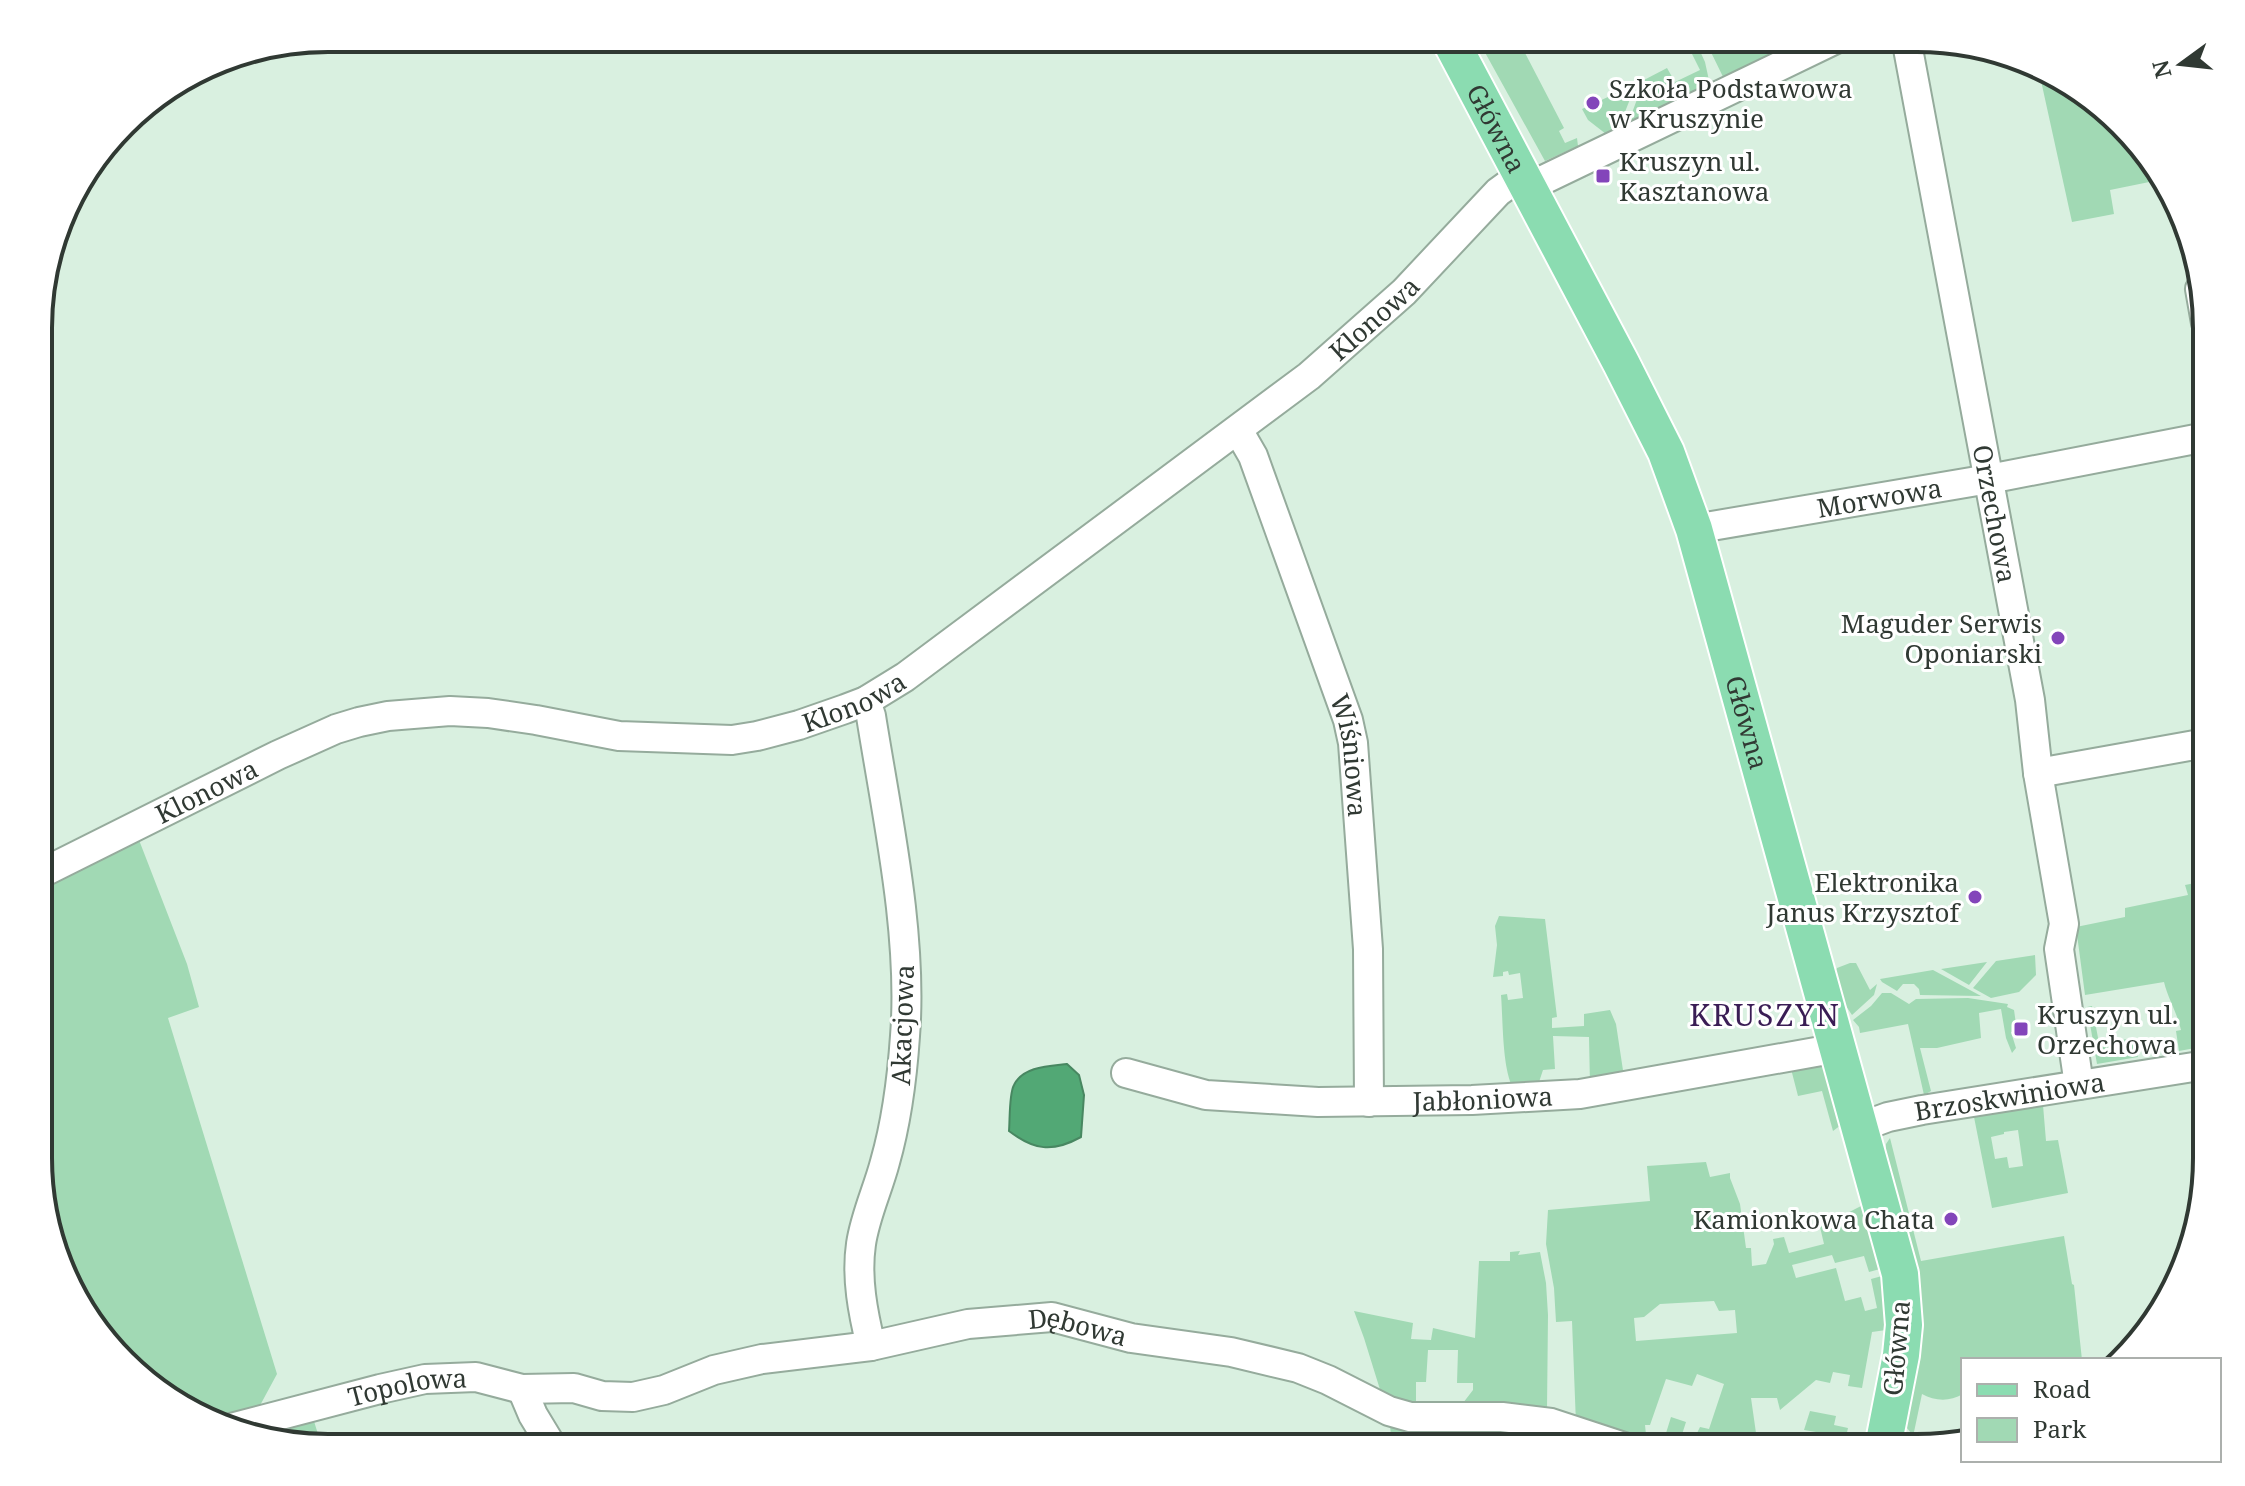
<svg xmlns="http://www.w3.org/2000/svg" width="2245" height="1486" viewBox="0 0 2245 1486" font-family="'Noto Serif',serif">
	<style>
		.green { fill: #a1d9b4; fill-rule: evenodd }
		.water { fill: #52a875; stroke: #488761; stroke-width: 2 }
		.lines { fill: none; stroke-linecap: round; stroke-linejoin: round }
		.minor-casing { stroke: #95ab9c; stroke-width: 32 }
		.major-casing { stroke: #fff; stroke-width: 40 }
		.minor { stroke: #fff; stroke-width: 28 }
		.major { stroke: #8bdcb1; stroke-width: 36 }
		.poi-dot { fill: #8345ba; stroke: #fff; stroke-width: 3 }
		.labels { text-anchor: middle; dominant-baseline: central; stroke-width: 6; stroke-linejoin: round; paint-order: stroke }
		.poi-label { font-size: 26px; fill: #303933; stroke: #fff; text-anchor: start }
		.street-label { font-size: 26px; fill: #303933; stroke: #fff }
		.quarter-label { font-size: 30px; letter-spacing: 2px; fill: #3a1d55; stroke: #fff }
		.rim { fill: none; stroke: #303933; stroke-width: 4 }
	</style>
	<rect width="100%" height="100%" fill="#d9f0e0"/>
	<path class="green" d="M1477 38H1532L1524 51 1564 128 1559 131 1565 143 1577 138 1578 146 1545 161Z
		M1684 38H1694L1705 62 1710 85 1628 124 1644 80 1667 68 1675 82 1700 70Z
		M1704 38H1838L1729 89Z
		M2038 67 2078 87 2164 179 2110 190 2114 214 2072 222Z
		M1636 84 1621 122 1622 127 1606 134 1588 120 1582 109Z
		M139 840 187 964 199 1007 168 1018 277 1374 257 1411 211 1421 167 1399 77 1303 40 1195V890Z
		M2206 881V1046L2179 1051 2176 1031 2181 1030C2177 1012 2168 999 2164 982L2085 995 2076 927 2125 917V908L2188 895 2185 885Z
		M1499 916 1545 919 1557 1017 1552 1018V1028L1584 1026V1014L1610 1010 1616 1024 1624 1077 1590 1085 1589 1037 1553 1036 1555 1069 1543 1070 1539 1082 1532 1087 1513 1088C1502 1068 1503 1019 1501 995L1507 994 1508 1000 1523 998 1520 973 1509 975 1508 971 1503 972V976L1493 977 1497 945 1495 926Z
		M2035 955 2036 975 2019 992 1991 998 1973 988 1996 961Z
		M1987 962 1969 985 1941 969Z
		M1850 963H1856L1870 990 1877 984 1874 995 1852 1015 1840 997 1834 973 1837 968Z
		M1933 970 1981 996 1920 995 1919 989 1914 984H1903L1897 991 1882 982 1880 979Z
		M1882 993H1891L1909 1004 1916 999 1968 998 2008 1004 2007 1007 2014 1010 2017 1031 2011 1032 2016 1048 2012 1053 2006 1038 2001 1009 1979 1013 1981 1038 1937 1048H1920L1931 1091 1924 1095 1908 1024 1860 1033 1859 1027 1853 1020 1871 1006Z
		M2092 1006 2099 1043 2134 1038 2138 1057 2097 1064 2087 1007Z
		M1822 1058 1841 1125 1833 1131 1822 1091 1798 1096 1790 1065Z
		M2043 1105 2046 1141 2058 1140 2068 1193 1992 1208 1974 1117ZM2018 1130 2023 1166 2009 1168 2007 1157 1995 1159 1991 1137 2004 1134V1132Z
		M1890 1138 1921 1261 2064 1236 2072 1284 2074 1285 2082 1360H1963V1394C1949 1402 1935 1401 1922 1394L1914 1432 1911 1433 1903 1423 1910 1251 1900 1204 1886 1159V1144Z
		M1706 1162 1710 1177 1730 1173V1178L1740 1204 1746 1248H1751L1752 1266 1766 1264 1774 1244 1773 1239 1784 1237 1789 1253 1824 1244 1820 1227 1863 1205 1880 1269 1869 1272 1864 1256 1835 1263 1832 1255 1792 1265 1796 1278 1836 1268 1845 1301 1861 1297 1865 1311 1877 1308 1871 1279 1882 1276 1886 1306V1330L1872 1332 1862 1388 1848 1386 1850 1375 1833 1372 1830 1383 1816 1380 1780 1410 1777 1398H1751L1758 1447H1690L1694 1433H1697L1700 1427 1709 1429 1724 1384 1697 1374 1692 1386 1666 1379 1650 1425H1645L1647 1444 1576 1424 1572 1321 1556 1322 1554 1288 1546 1244 1548 1210 1650 1201 1647 1166ZM1714 1301 1719 1311 1735 1310 1737 1333 1636 1341 1634 1318 1644 1317 1660 1304Z
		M1520 1251 1518 1255 1540 1252 1546 1283 1548 1315 1547 1409 1457 1404 1463 1403 1473 1390V1383H1457L1458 1350H1428L1426 1382H1416V1405L1382 1396 1364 1338 1354 1311 1413 1323 1411 1339 1431 1340 1433 1328 1475 1338 1479 1261H1510V1252Z
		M1810 1411 1836 1416 1834 1425 1848 1428 1846 1437 1804 1430Z
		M1671 1417 1686 1422 1678 1447 1662 1446Z
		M313 1418 322 1447 243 1434Z
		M1469 1424 1471 1448H1392L1390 1425Z
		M1519 1427 1605 1448H1519Z"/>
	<path class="water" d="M1067 1064 1079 1075 1084 1095 1081 1137C1052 1153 1034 1150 1009 1131 1010 1119 1009 1094 1014 1085 1023 1066 1051 1066 1067 1064Z"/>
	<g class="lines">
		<g class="minor-casing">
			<g id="minor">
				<path id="s1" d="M1906 38 2030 700 2038 773 2064 924 2059 949 2079 1085"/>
				<path d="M2200 289 2206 323"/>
				<path id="s2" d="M1238 430 1253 456 1348 720 1353 743 1368 949 1369 1102"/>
				<path id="s3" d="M1694 529 1989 479 2206 437"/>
				<path d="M866 701 871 716C887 817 913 934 905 1036 902 1080 897 1120 885 1162 878 1189 865 1216 861 1244 856 1278 863 1313 871 1346"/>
				<path d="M2038 773 2206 743"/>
				<path id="s4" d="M40 874 278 755 336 729 359 722 388 716 450 711 488 713 536 720 619 736 732 740 757 736 799 725 845 709 866 701 905 677 1309 376 1404 292 1498 192 1509 184 1526 185 1541 181 1838 38"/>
				<path id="s5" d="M1126 1073 1206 1095 1318 1102 1472 1100 1580 1094 1838 1048"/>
				<path id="s6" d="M1861 1127 1888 1117 1922 1110 2206 1065"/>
				<path d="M522 1389 533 1415 553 1448"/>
				<path id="s7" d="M227 1429 380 1389 425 1379 476 1377 522 1389 574 1388 602 1396 633 1397 664 1390 714 1370 762 1359 871 1346 968 1324 1052 1317 1131 1338 1231 1352 1298 1368 1328 1380 1389 1411 1410 1417H1502L1551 1423 1627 1448"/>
			</g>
		</g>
		<g class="major-casing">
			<g id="major">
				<path id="s8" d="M1449 38 1621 363 1666 452 1694 529 1900 1274 1904 1325 1901 1355 1883 1447"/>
			</g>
		</g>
		<use href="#minor" class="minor"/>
		<use href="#major" class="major"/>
	</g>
	<g class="poi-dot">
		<circle cx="1593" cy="103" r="8"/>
		<rect x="1595" y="168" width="16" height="16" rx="4"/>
		<circle cx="2058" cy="638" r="8"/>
		<circle cx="1975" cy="897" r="8"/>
		<rect x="2013" y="1021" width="16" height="16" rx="4"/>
		<circle cx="1951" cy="1219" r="8"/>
	</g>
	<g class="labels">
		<g class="poi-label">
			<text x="1609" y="88">Szkoła Podstawowa<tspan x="1609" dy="30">w Kruszynie</tspan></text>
			<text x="1619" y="161">Kruszyn ul.<tspan x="1619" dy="30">Kasztanowa</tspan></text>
			<text x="2042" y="623" text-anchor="end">Maguder Serwis<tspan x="2042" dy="30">Oponiarski</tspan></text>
			<text x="1959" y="882" text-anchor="end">Elektronika<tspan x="1959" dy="30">Janus Krzysztof</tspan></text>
			<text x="2037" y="1014">Kruszyn ul.<tspan x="2037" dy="30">Orzechowa</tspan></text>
			<text x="1935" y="1219" text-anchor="end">Kamionkowa Chata</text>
		</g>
		<g class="street-label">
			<text stroke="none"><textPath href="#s8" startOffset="102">Główna</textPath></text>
			<text stroke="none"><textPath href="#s4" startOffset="1506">Klonowa</textPath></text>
			<text stroke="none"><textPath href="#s3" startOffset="188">Morwowa</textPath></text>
			<text stroke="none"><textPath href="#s1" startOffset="484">Orzechowa</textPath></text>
			<text stroke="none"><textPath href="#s4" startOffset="858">Klonowa</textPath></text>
			<text stroke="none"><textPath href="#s8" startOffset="750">Główna</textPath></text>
			<text stroke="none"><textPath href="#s2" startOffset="346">Wiśniowa</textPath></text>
			<text stroke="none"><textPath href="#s4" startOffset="186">Klonowa</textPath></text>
			<text transform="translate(902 1025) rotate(-88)">Akacjowa</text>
			<text stroke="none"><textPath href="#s6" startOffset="152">Brzoskwiniowa</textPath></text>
			<text stroke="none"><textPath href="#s5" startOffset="360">Jabłoniowa</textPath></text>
			<text stroke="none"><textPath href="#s7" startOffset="870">Dębowa</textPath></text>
			<text transform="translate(1896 1348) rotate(-85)">Główna</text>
			<text stroke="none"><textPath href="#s7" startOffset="186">Topolowa</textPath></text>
		</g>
		<g class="quarter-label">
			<text x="1765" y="1014">KRUSZYN</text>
		</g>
	</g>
	<path d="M0 0H2245V1486H0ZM328 52H1917A276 276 0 0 1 2193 328V1158A276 276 0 0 1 1917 1434H328A276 276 0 0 1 52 1158V328A276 276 0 0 1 328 52Z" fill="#fff" fill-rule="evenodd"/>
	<path class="rim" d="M328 52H1917A276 276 0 0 1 2193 328V1158A276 276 0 0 1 1917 1434H328A276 276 0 0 1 52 1158V328A276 276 0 0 1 328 52Z"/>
	<rect x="1961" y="1358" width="260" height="104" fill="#ffffff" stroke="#acb0ad" stroke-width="2"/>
	<rect x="1977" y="1384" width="40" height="12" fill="#8bdcb1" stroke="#acb0ad" stroke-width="2"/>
	<text x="2033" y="1398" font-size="24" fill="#303933">Road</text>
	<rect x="1977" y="1418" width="40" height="24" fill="#a1d9b4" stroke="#acb0ad" stroke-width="2"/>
	<text x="2033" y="1438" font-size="24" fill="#303933">Park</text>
	<g transform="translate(2181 64) rotate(255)" stroke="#ffffff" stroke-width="6" paint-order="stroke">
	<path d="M0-6L14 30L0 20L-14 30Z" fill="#303933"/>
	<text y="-12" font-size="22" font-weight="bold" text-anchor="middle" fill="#303933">N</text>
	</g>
</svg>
